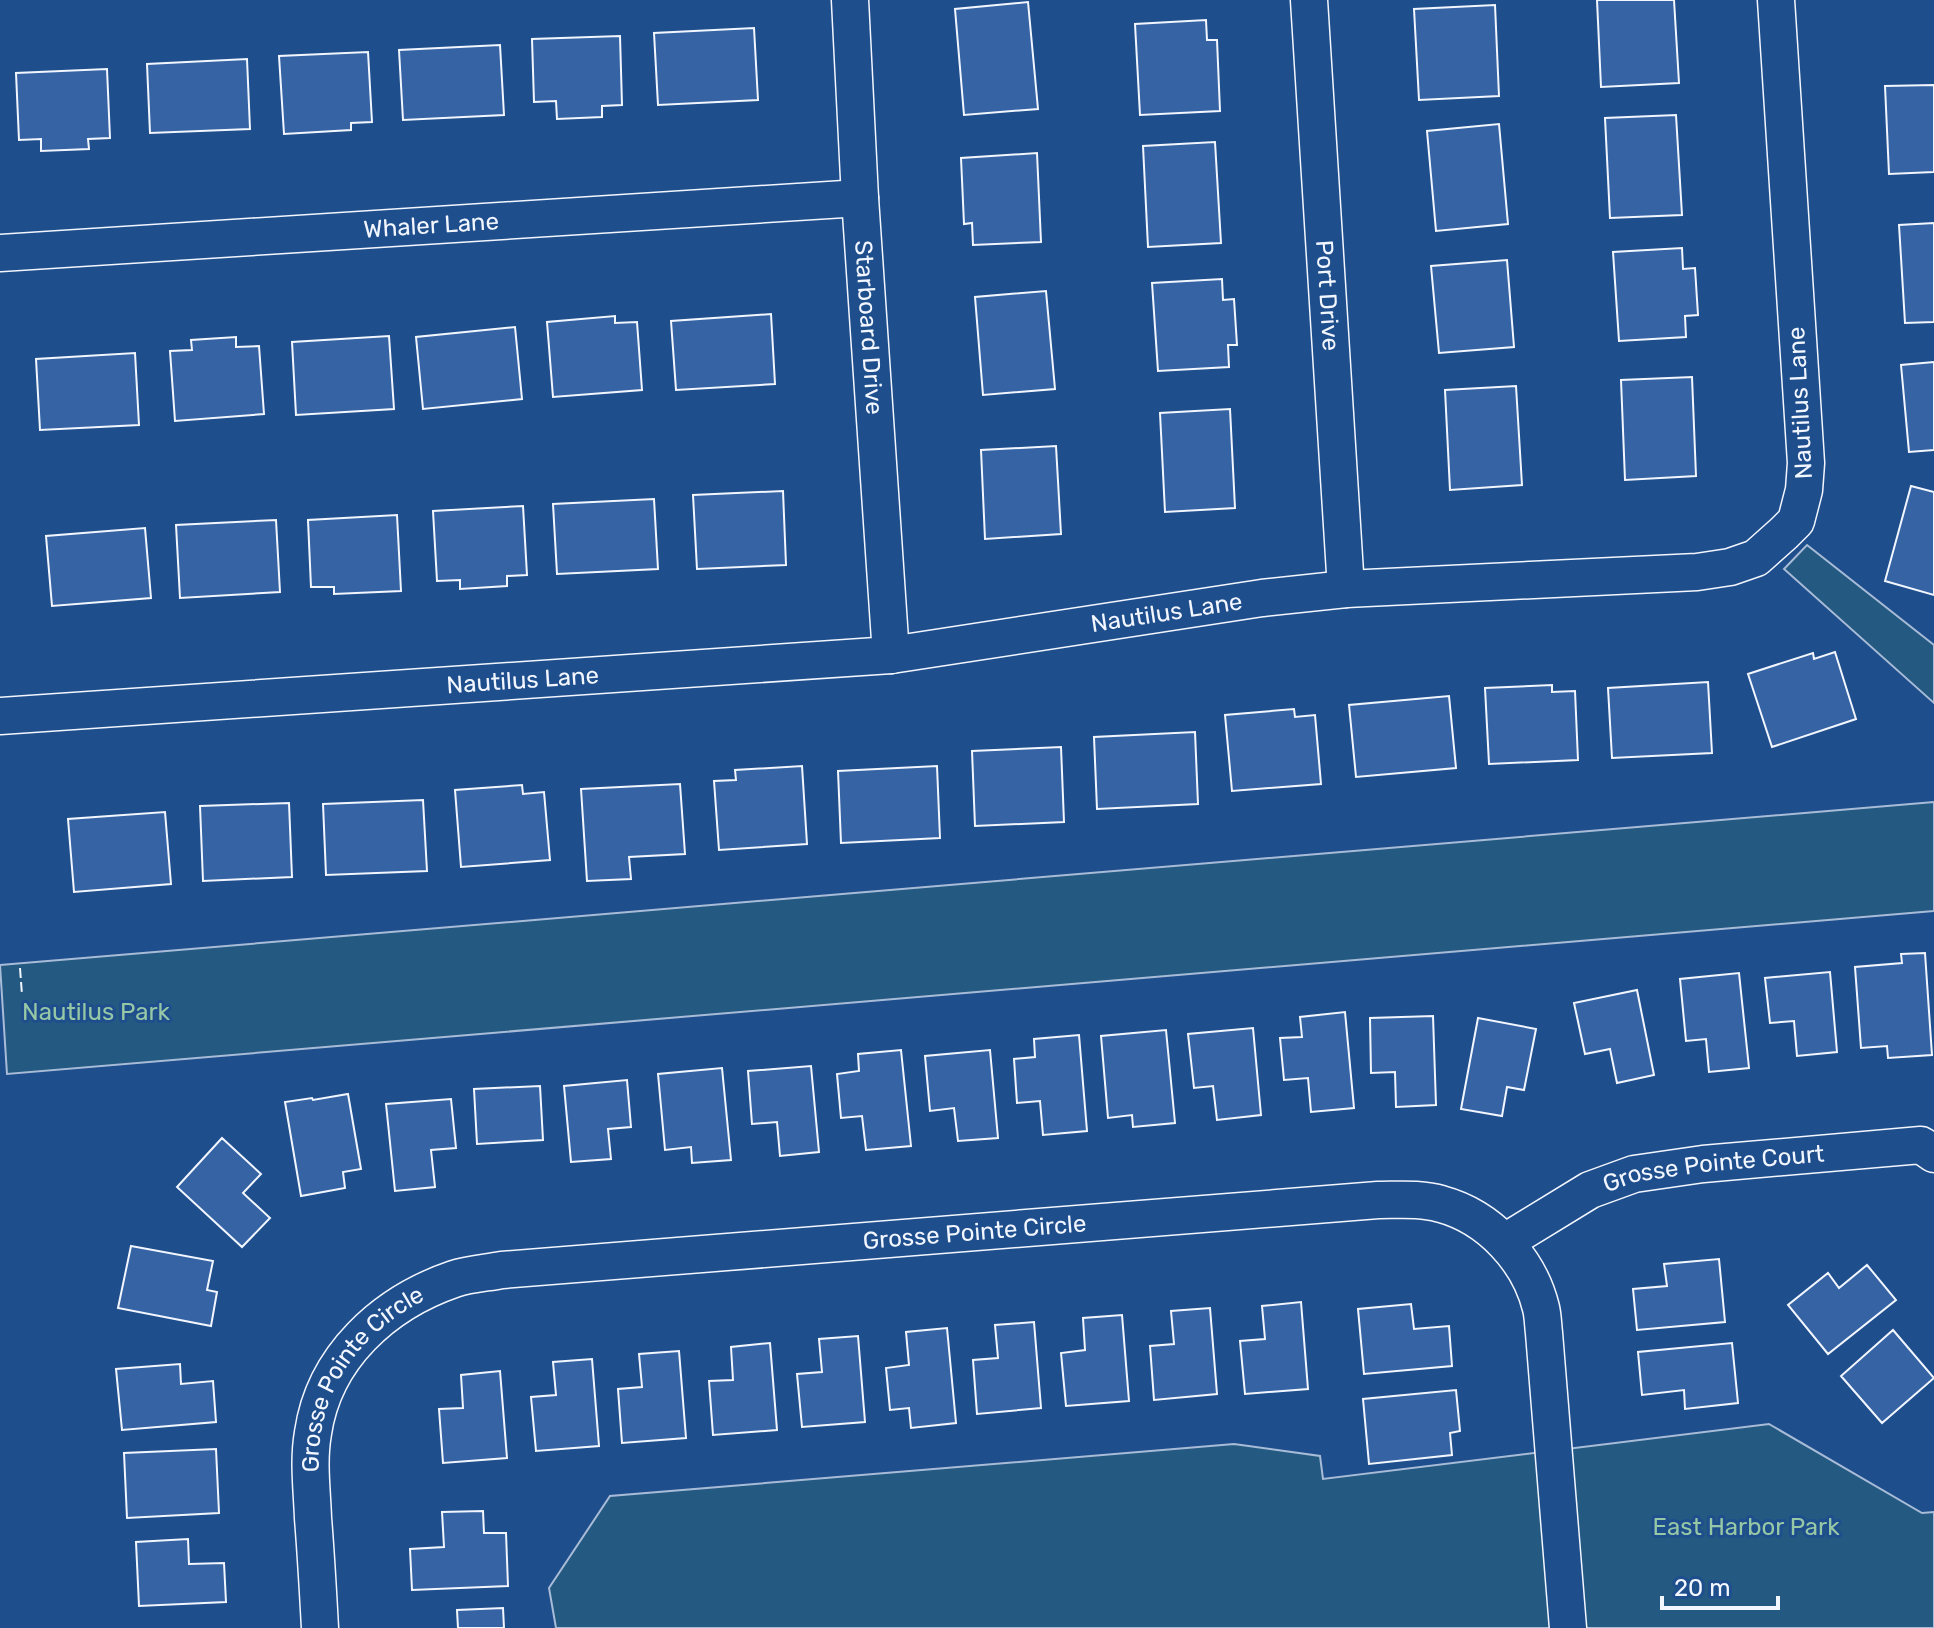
<svg xmlns="http://www.w3.org/2000/svg" width="1934" height="1628" viewBox="0 0 1934 1628" font-family="Rubik,sans-serif">
	<style>
		.green { fill: #245a82; stroke: #a8bbd7; stroke-width: 2 }
		.building { fill: #3563a3; stroke: #f2f6ff; stroke-width: 2 }
		.lines { fill: none; stroke-linecap: round; stroke-linejoin: round }
		.street-casing { stroke: #f2f6ff; stroke-width: 39 }
		.street { stroke: #1f4e8c; stroke-width: 36 }
		.fence { stroke: #f2f6ff; stroke-width: 2; stroke-dasharray: 10 4; stroke-linecap: butt }
		.labels { text-anchor: middle; dominant-baseline: central; stroke-width: 6; stroke-linejoin: round; paint-order: stroke }
		.street-label { font-size: 24px; fill: #f2f6ff; stroke: #1f4e8c }
		.park-label { font-size: 24px; fill: #97c8a6; stroke: #1f4e8c }
	</style>
	<rect width="100%" height="100%" fill="#1f4e8c"/>
	<path class="green" d="M1807 545 1934 645V703L1784 569Z
		M1934 802V911L7 1074 0 965Z
		M1769 1424 1922 1513 1934 1512V1628H556L549 1588 610 1496 1234 1444 1320 1456 1323 1479Z"/>
	<path class="building" d="M1597 0H1674L1679 83 1601 87Z
		M1028 2 1038 109 964 115 955 9Z
		M1495 5 1499 96 1419 100 1414 9Z
		M1206 20 1207 40H1217L1220 111 1140 115 1135 24Z
		M754 28 758 100 658 105 654 33Z
		M620 36 622 105 602 106V117L557 119 556 101 534 102 532 39Z
		M500 45 504 115 403 120 399 50Z
		M368 52 372 122 351 123V130L284 134 279 56Z
		M247 59 250 129 150 133 147 64Z
		M107 69 110 138 88 139 89 149 41 151V139L19 140 16 73Z
		M1934 85V172L1889 174 1885 86Z
		M1676 115 1682 215 1610 218 1605 118Z
		M1499 124 1508 224 1436 231 1427 131Z
		M1215 142 1221 243 1148 247 1143 146Z
		M1037 153 1041 242 973 245 972 223 964 224 961 158Z
		M1934 223V322L1905 323 1899 225Z
		M1682 248 1683 269 1695 268 1698 315 1685 316 1686 337 1619 341 1613 252Z
		M1507 260 1514 347 1439 353 1431 266Z
		M1222 279 1223 300 1234 299 1237 345H1228L1229 367 1158 371 1152 283Z
		M1046 291 1055 389 983 395 975 297Z
		M771 314 775 384 676 390 671 321Z
		M615 316V323L637 322 642 390 553 397 547 322Z
		M515 327 522 399 423 409 416 337Z
		M389 336 394 409 296 415 292 342Z
		M236 337V347L259 346 264 414 175 421 170 351 192 350 191 340Z
		M135 353 139 425 40 430 36 359Z
		M1934 362V450L1909 452 1901 365Z
		M1692 377 1696 476 1625 480 1621 380Z
		M1516 386 1522 485 1450 490 1445 390Z
		M1230 409 1235 508 1165 512 1160 413Z
		M1056 446 1061 534 985 539 981 450Z
		M1911 486 1934 492V595L1885 581Z
		M783 491 786 565 697 569 693 495Z
		M654 499 658 569 557 574 553 504Z
		M523 506 527 575 507 576V586L460 589V580L437 581 433 511Z
		M397 515 401 591 334 594V587H311L308 520Z
		M276 520 280 592 180 598 176 525Z
		M145 528 151 598 52 606 46 536Z
		M1835 652 1856 719 1772 747 1748 674 1813 653 1814 659Z
		M1708 682 1712 753 1612 758 1608 688Z
		M1552 685V692L1575 691 1578 760 1489 764 1485 688Z
		M1449 696 1456 768 1356 777 1349 705Z
		M1294 709 1295 717 1315 715 1321 784 1232 791 1225 715Z
		M1195 732 1198 804 1097 809 1094 737Z
		M1061 747 1064 822 975 826 972 751Z
		M802 766 807 844 719 850 714 781 736 780 735 770Z
		M937 766 940 838 841 843 838 771Z
		M680 784 685 854 629 857 631 879 587 881 581 789Z
		M522 785 523 794 544 792 550 860 461 867 455 790Z
		M423 800 427 871 326 875 323 804Z
		M289 803 292 877 203 881 200 806Z
		M165 812 171 884 74 892 68 819Z
		M1925 953 1932 1055 1888 1058 1887 1046 1861 1048 1855 967 1902 963 1901 954Z
		M1830 972 1837 1052 1797 1056 1794 1021 1770 1023 1765 978Z
		M1739 973 1749 1068 1709 1072 1706 1039 1686 1041 1680 979Z
		M1637 990 1654 1075 1617 1083 1610 1049 1585 1054 1574 1003Z
		M1345 1012 1354 1108 1311 1112 1308 1078 1284 1080 1280 1038 1302 1037 1300 1017Z
		M1433 1016 1436 1105 1396 1107 1395 1072 1371 1073 1370 1018Z
		M1478 1018 1536 1029 1524 1090 1507 1087 1502 1116 1461 1109Z
		M1253 1028 1261 1115 1217 1120 1213 1086 1194 1088 1188 1034Z
		M1166 1030 1175 1123 1133 1127 1132 1115 1108 1118 1101 1036Z
		M1079 1035 1087 1131 1043 1135 1040 1101 1017 1103 1014 1059 1035 1057 1034 1039Z
		M901 1050 911 1146 866 1150 862 1116 841 1118 837 1074 859 1071 858 1054Z
		M990 1050 998 1138 958 1141 954 1108 930 1111 925 1056Z
		M811 1066 819 1152 780 1156 777 1122 752 1124 748 1071Z
		M722 1068 731 1160 692 1163 691 1147 665 1150 658 1074Z
		M627 1080 631 1127 608 1129 611 1159 571 1162 564 1086Z
		M540 1086 543 1140 477 1144 474 1089Z
		M348 1094 361 1169 343 1172 345 1188 301 1196 285 1102 312 1098 313 1100Z
		M451 1099 456 1148 431 1150 435 1187 395 1191 386 1104Z
		M222 1138 261 1174 243 1193 270 1218 242 1247 177 1187Z
		M131 1246 213 1261 207 1290 217 1292 211 1326 118 1308Z
		M1719 1259 1725 1322 1637 1330 1633 1289 1667 1286 1664 1264Z
		M1867 1265 1896 1300 1828 1354 1788 1305 1828 1273 1839 1288Z
		M1301 1302 1308 1389 1245 1394 1240 1341 1265 1339 1262 1306Z
		M1411 1304 1414 1329 1449 1326 1452 1366 1364 1374 1358 1309Z
		M1210 1308 1217 1394 1154 1400 1150 1346 1174 1344 1171 1311Z
		M1122 1315 1129 1401 1066 1406 1061 1353 1085 1350 1083 1318Z
		M1034 1322 1041 1408 977 1414 973 1360 998 1358 995 1325Z
		M947 1328 956 1423 911 1428 909 1408 890 1410 886 1368 909 1365 906 1332Z
		M1893 1330 1934 1378 1882 1423 1841 1376Z
		M858 1336 865 1422 802 1427 797 1374 822 1372 819 1339Z
		M770 1343 777 1430 713 1435 709 1381 733 1380 731 1347Z
		M1732 1343 1738 1403 1685 1409 1684 1390 1642 1395 1638 1352Z
		M679 1351 686 1438 622 1443 618 1389 642 1387 639 1354Z
		M592 1359 599 1446 536 1451 531 1397 556 1395 553 1362Z
		M180 1364 181 1384 213 1381 216 1422 122 1430 116 1369Z
		M500 1371 507 1458 443 1463 439 1409 463 1408 461 1375Z
		M1456 1390 1460 1431 1450 1433 1452 1455 1369 1464 1363 1399Z
		M216 1449 219 1513 127 1518 124 1453Z
		M483 1511 484 1533H506L508 1586 412 1590 410 1549 444 1547 442 1512Z
		M188 1539 189 1564 224 1563 226 1602 139 1606 136 1542Z
		M503 1608 504 1628H458L457 1610Z"/>
	<g class="lines">
		<g class="street-casing">
			<g id="street">
				<path id="s1" d="M850 0 860 198 891 655"/>
				<path id="s2" d="M1309 0 1346 589"/>
				<path id="s3" d="M0 253 860 198"/>
				<path id="s4" d="M0 716 891 655 1262 598 1346 589 1697 572 1730 567 1756 558 1784 533 1796 521 1804 490 1806 463 1776 0"/>
				<path id="s5" d="M1505 1242 1590 1190 1634 1174 1703 1164 1921 1145 1934 1154"/>
				<path id="s6" d="M320 1628C318 1591 316 1555 313 1518 312 1490 308 1461 313 1433 324 1357 384 1303 454 1279 469 1274 486 1273 502 1270L1378 1200C1399 1200 1421 1198 1441 1204 1489 1217 1529 1259 1541 1308 1543 1316 1543 1325 1544 1333L1568 1628"/>
			</g>
		</g>
		<use href="#street" class="street"/>
		<path class="fence" d="M20 968 22 995"/>
	</g>
	<g class="labels">
		<g class="street-label">
			<text stroke="none"><textPath href="#s3" startOffset="432">Whaler Lane</textPath></text>
			<text stroke="none"><textPath href="#s2" startOffset="296">Port Drive</textPath></text>
			<text stroke="none"><textPath href="#s1" startOffset="328">Starboard Drive</textPath></text>
			<text transform="translate(1800 403) rotate(-93)">Nautilus Lane</text>
			<text stroke="none"><textPath href="#s4" startOffset="1172">Nautilus Lane</textPath></text>
			<text stroke="none"><textPath href="#s4" startOffset="524">Nautilus Lane</textPath></text>
			<text stroke="none"><textPath href="#s5" startOffset="226">Grosse Pointe Court</textPath></text>
			<text stroke="none"><textPath href="#s6" startOffset="938">Grosse Pointe Circle</textPath></text>
			<text stroke="none"><textPath href="#s6" startOffset="268">Grosse Pointe Circle</textPath></text>
		</g>
		<g class="park-label">
			<text x="96" y="1012">Nautilus Park</text>
			<text x="1746" y="1527">East Harbor Park</text>
		</g>
	</g>
	<path d="M1662 1596v12h116v-12" fill="none" stroke="#f2f6ff" stroke-width="4"/>
	<text x="1674" y="1596" font-size="24" fill="#f2f6ff" stroke="#1f4e8c" stroke-width="6" paint-order="stroke">20 m</text>
</svg>
